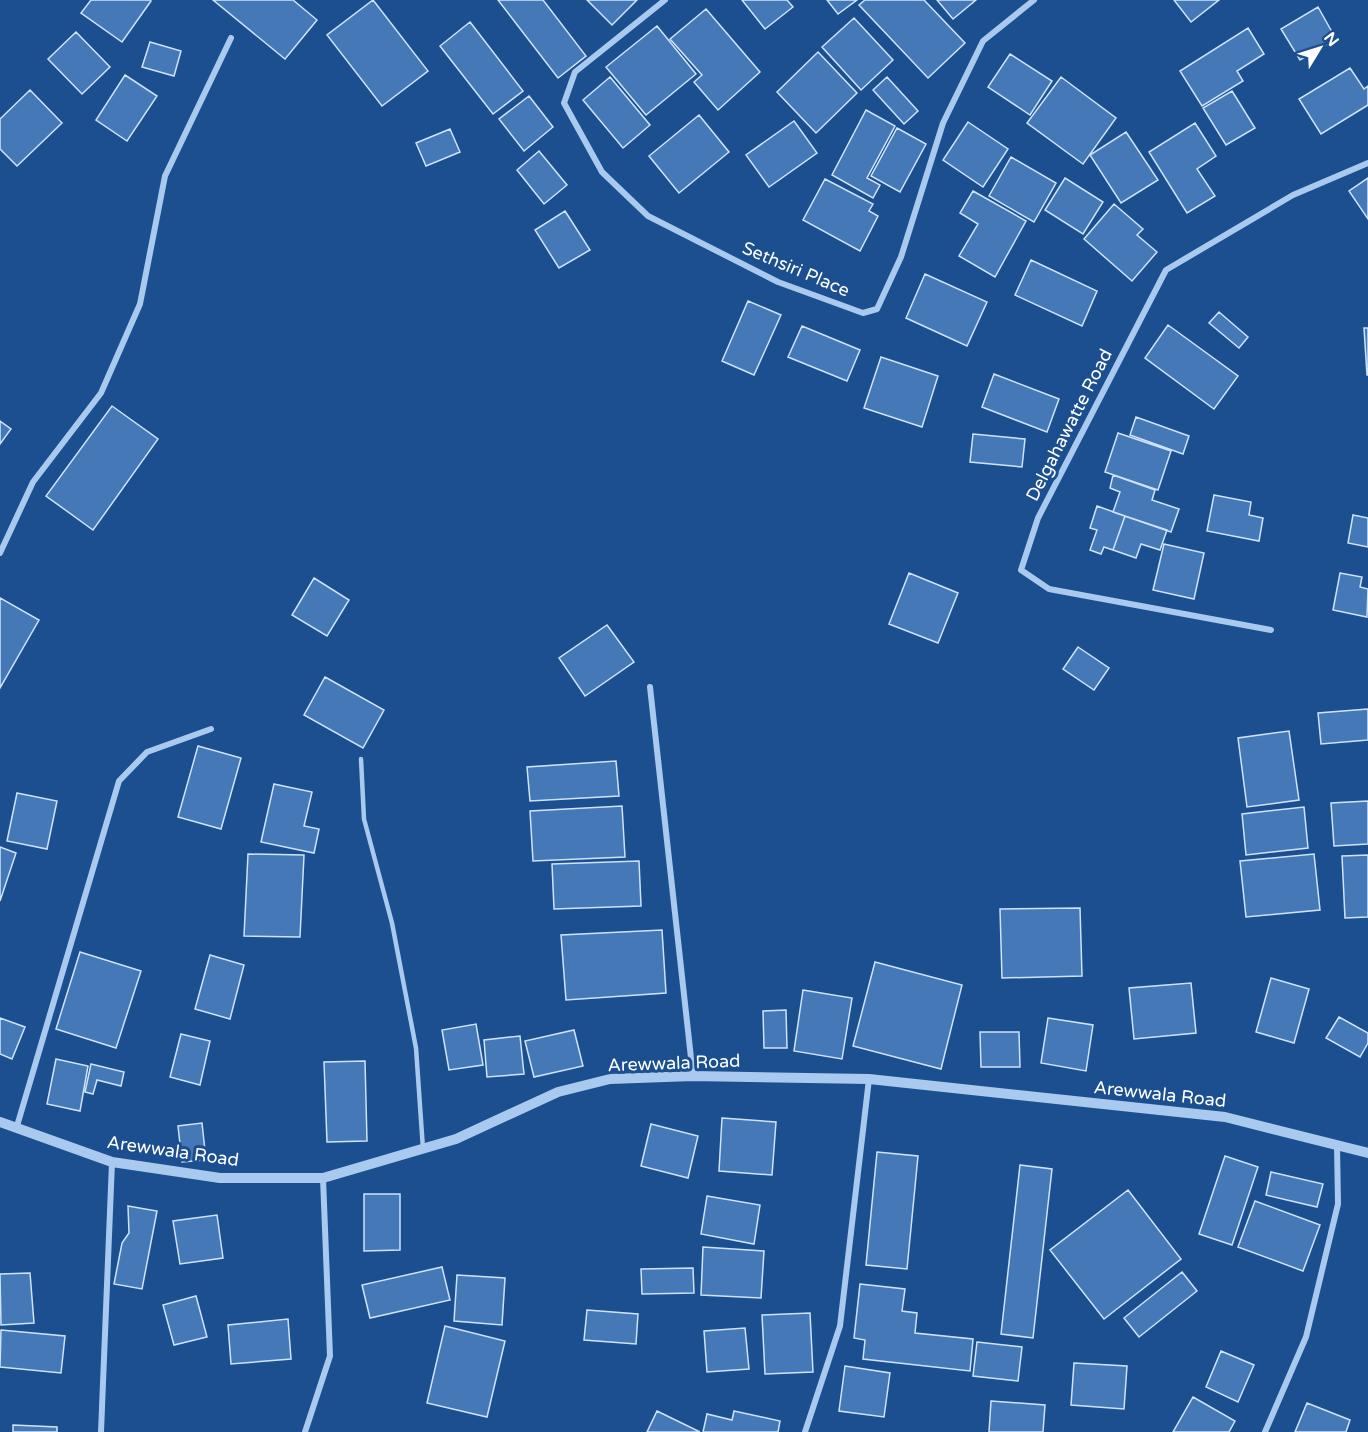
<svg xmlns="http://www.w3.org/2000/svg" width="1368" height="1432" viewBox="0 0 1368 1432" font-family="'Varela Round',sans-serif">
	<style>
		.building { fill: #4478b7; stroke: #cfe3fa; stroke-width: 1.5 }
		.lines { fill: none; stroke-linecap: round; stroke-linejoin: round }
		.service { stroke: #a9c9ee; stroke-width: 4.5 }
		.minor { stroke: #a9c9ee; stroke-width: 6 }
		.tertiary { stroke: #a9c9ee; stroke-width: 10 }
		.labels { text-anchor: middle; dominant-baseline: central; stroke-width: 6; stroke-linejoin: round; paint-order: stroke }
		.street-label { font-size: 18px; fill: #fff; stroke: #1b4f8f }
	</style>
	<rect width="100%" height="100%" fill="#1b4f8f"/>
	<path class="building" d="M91 0H150L151 1 122 42 81 13Z
		M213 0H293L317 20 285 59Z
		M373 0 428 71 382 106 327 35Z
		M498 0H543L586 56 558 78Z
		M587 0H637L612 25Z
		M742 0H787L793 7 765 29Z
		M827 0H857L838 14Z
		M865 0H924L965 43 928 78 859 5Z
		M937 0H976L953 19Z
		M1174 0H1219L1191 22Z
		M1318 7 1336 39 1300 60 1281 29Z
		M706 9 760 72 718 110 694 82 702 75 670 39Z
		M854 18 893 60 861 90 822 47Z
		M470 22 523 91 493 114 440 46Z
		M657 26 696 74 646 115 606 67Z
		M1248 28 1264 54 1237 71 1243 81 1202 106 1180 71Z
		M76 32 110 67 82 94 48 59Z
		M150 42 181 51 174 76 142 67Z
		M818 52 857 93 816 133 777 92Z
		M1010 54 1052 81 1030 115 988 87Z
		M1350 68 1364 89 1368 86V105L1321 134 1299 99Z
		M125 75 157 96 127 141 96 120Z
		M610 77 650 125 623 148 583 100Z
		M887 77 918 111 904 124 873 90Z
		M1061 77 1116 118 1083 164 1027 123Z
		M30 90 62 123 17 166 0 149V119Z
		M1232 91 1255 128 1226 145 1203 108Z
		M529 96 553 127 524 151 499 119Z
		M866 110 895 126 867 178 880 185 873 198 832 175Z
		M699 115 729 152 679 193 649 156Z
		M794 121 817 153 769 187 746 155Z
		M968 122 1008 149 983 187 943 160Z
		M1195 123 1216 156 1197 169 1215 196 1187 213 1149 152Z
		M897 128 926 144 900 192 871 176Z
		M450 129 460 152 426 166 416 143Z
		M1126 132 1158 180 1121 203 1090 155Z
		M539 151 567 185 544 204 517 170Z
		M1011 157 1056 183 1034 222 989 196Z
		M1065 178 1103 202 1083 234 1045 210Z
		M1368 178V219L1349 191Z
		M825 179 873 204 869 211 878 216 860 251 803 220Z
		M973 191 1026 221 995 277 959 256 978 224 960 213Z
		M1114 204 1143 229 1137 235 1157 252 1132 281 1084 239Z
		M565 211 590 250 559 268 535 230Z
		M1031 260 1097 291 1082 326 1015 295Z
		M925 274 987 302 967 346 906 318Z
		M748 301 781 315 754 375 722 361Z
		M1219 312 1248 337 1239 348 1209 323Z
		M1168 325 1238 376 1214 409 1145 358Z
		M802 326 860 350 847 381 788 357Z
		M1364 328H1368V375H1367Z
		M881 357 938 376 922 427 864 408Z
		M994 374 1059 399 1047 432 982 407Z
		M112 406 158 439 93 530 46 496Z
		M1136 417 1189 436 1183 454 1130 435Z
		M0 421 11 429 0 444Z
		M1118 433 1171 451 1158 490 1105 472Z
		M973 434 1025 439 1022 467 970 462Z
		M1113 475 1155 490 1152 500 1179 509 1171 532 1113 512 1120 492 1110 488Z
		M1214 495 1251 502 1249 515 1263 518 1259 541 1207 531Z
		M1097 506 1125 516 1113 550 1104 547 1101 554 1090 550 1097 530 1090 528Z
		M1353 515 1368 518V547L1348 543Z
		M1125 516 1167 530 1160 550 1141 544 1136 558 1113 550Z
		M1164 544 1204 553 1194 599 1153 590Z
		M909 573 958 593 938 643 889 624Z
		M1340 573 1362 577 1360 587 1368 589 1367 617 1333 610Z
		M314 578 349 600 327 636 292 615Z
		M0 598 39 620 0 688Z
		M607 625 634 662 585 696 559 658Z
		M1078 647 1109 668 1094 690 1063 669Z
		M325 677 384 710 363 748 304 715Z
		M1368 709V740L1321 744 1318 713Z
		M1289 731 1299 800 1247 807 1238 738Z
		M198 746 241 758 221 829 178 817Z
		M616 761 619 796 530 801 527 767Z
		M274 784 312 792 304 826 319 829 314 853 261 842Z
		M17 793 57 801 47 849 7 841Z
		M1368 801V844L1334 846 1331 803Z
		M622 806 625 857 533 861 530 811Z
		M1304 807 1308 848 1246 855 1242 814Z
		M0 847 16 853 0 901Z
		M248 854 304 855 300 937 244 936Z
		M1314 854 1320 910 1246 917 1240 861Z
		M1368 855V917L1345 918 1342 856Z
		M639 861 641 906 554 909 552 864Z
		M1080 908 1082 976 1002 978 1000 909Z
		M662 930 666 993 566 1000 561 935Z
		M80 952 141 971 116 1048 56 1029Z
		M210 955 244 965 230 1019 195 1009Z
		M875 962 962 985 941 1069 853 1046Z
		M1271 978 1309 989 1294 1043 1256 1032Z
		M1191 983 1196 1033 1134 1039 1129 988Z
		M803 990 852 998 842 1059 794 1051Z
		M786 1010 787 1048H764L763 1011Z
		M1339 1017 1368 1033V1043L1360 1057 1326 1038Z
		M0 1018 25 1027 12 1059 0 1054Z
		M1048 1018 1093 1025 1086 1071 1041 1063Z
		M476 1024 483 1065 449 1070 442 1030Z
		M574 1030 583 1066 534 1077 525 1041Z
		M980 1032H1019L1020 1067H981Z
		M181 1034 210 1041 200 1085 170 1077Z
		M520 1036 524 1074 487 1077 484 1040Z
		M56 1059 88 1066 80 1111 47 1104Z
		M365 1061 367 1141 327 1142 324 1062Z
		M91 1064 124 1072 121 1086 97 1080 93 1094 85 1092Z
		M722 1118 776 1122 772 1175 719 1171Z
		M202 1123 206 1160 182 1162 178 1126Z
		M651 1124 698 1136 688 1178 641 1166Z
		M877 1152 918 1156 907 1269 866 1265Z
		M1225 1156 1258 1167 1232 1245 1199 1234Z
		M1020 1165 1052 1169 1033 1338 1001 1334Z
		M1271 1172 1323 1184 1317 1207 1266 1195Z
		M1128 1190 1181 1259 1104 1319 1050 1250Z
		M364 1194H400V1250L364 1251Z
		M707 1196 760 1205 754 1244 701 1234Z
		M1255 1201 1320 1225 1303 1271 1238 1247Z
		M128 1206 157 1211 142 1289 114 1284 122 1243 129 1233Z
		M217 1215 223 1258 180 1264 173 1221Z
		M703 1247 764 1251 761 1298 701 1295Z
		M442 1267 450 1300 370 1318 362 1285Z
		M693 1268 694 1293 642 1294 641 1269Z
		M1182 1272 1197 1291 1139 1337 1124 1318Z
		M30 1273 34 1323 1 1325 0 1274Z
		M457 1275 505 1278 502 1325 454 1321Z
		M860 1284 905 1289 902 1311 917 1313 915 1333 973 1339 970 1371 863 1359 865 1340 854 1338Z
		M196 1296 207 1337 174 1345 163 1305Z
		M587 1310 638 1314 636 1344 584 1340Z
		M810 1313 813 1372 765 1374 762 1315Z
		M288 1319 291 1359 231 1364 228 1325Z
		M445 1326 505 1341 487 1417 427 1403Z
		M745 1328 749 1369 707 1372 704 1331Z
		M1 1330 65 1336 61 1373 0 1367Z
		M977 1342 1022 1347 1018 1381 973 1376Z
		M1221 1351 1254 1365 1238 1402 1206 1387Z
		M1074 1363 1127 1366 1124 1409 1071 1405Z
		M845 1366 890 1373 884 1417 839 1411Z
		M1193 1397 1235 1421 1229 1432H1173Z
		M991 1401 1045 1405 1043 1432H989Z
		M1307 1403 1350 1420 1346 1432H1295Z
		M657 1411 700 1432H647Z
		M734 1411 780 1421 778 1432H703L707 1414 732 1420Z
		M13 1425 57 1427V1432H13Z"/>
	<g class="lines">
		<path class="service" d="M361 759 364 819 392 923 416 1048 423 1149"/>
		<path class="minor" d="M665 0 575 72 564 103 602 172 648 216 778 282 863 313 877 309 901 257 943 123 983 41 1034 0
			M0 553 33 482 101 393 140 304 165 176 231 38
			M1271 630 1049 589 1021 570 1038 518 1166 270 1293 195 1368 163
			M650 687 693 1076
			M17 1126 119 781 147 752 211 729
			M101 1432 112 1162
			M305 1432 330 1356 323 1178
			M805 1432 840 1326 869 1079
			M1265 1432 1306 1337 1338 1204 1337 1145"/>
		<path class="tertiary" d="M0 1122 112 1162 220 1178H323L456 1139 558 1092 610 1079 693 1076 869 1079 1225 1117 1368 1153"/>
	</g>
	<g class="labels">
		<g class="street-label">
			<text transform="translate(796 269) rotate(23)">Sethsiri Place</text>
			<text transform="translate(1069 425) rotate(-63)">Delgahawatte Road</text>
			<text transform="translate(674 1063) rotate(-2)">Arewwala Road</text>
			<text transform="translate(1160 1094) rotate(6)">Arewwala Road</text>
			<text transform="translate(173 1151) rotate(8)">Arewwala Road</text>
		</g>
	</g>
	<g transform="translate(1320 48) rotate(52)" stroke="#1b4f8f" stroke-width="4.5" paint-order="stroke">
	<path d="M0-4.5L10 22L0 15L-10 22Z" fill="#ffffff"/>
	<text y="-9" font-size="16" font-weight="bold" text-anchor="middle" fill="#ffffff">N</text>
	</g>
</svg>
